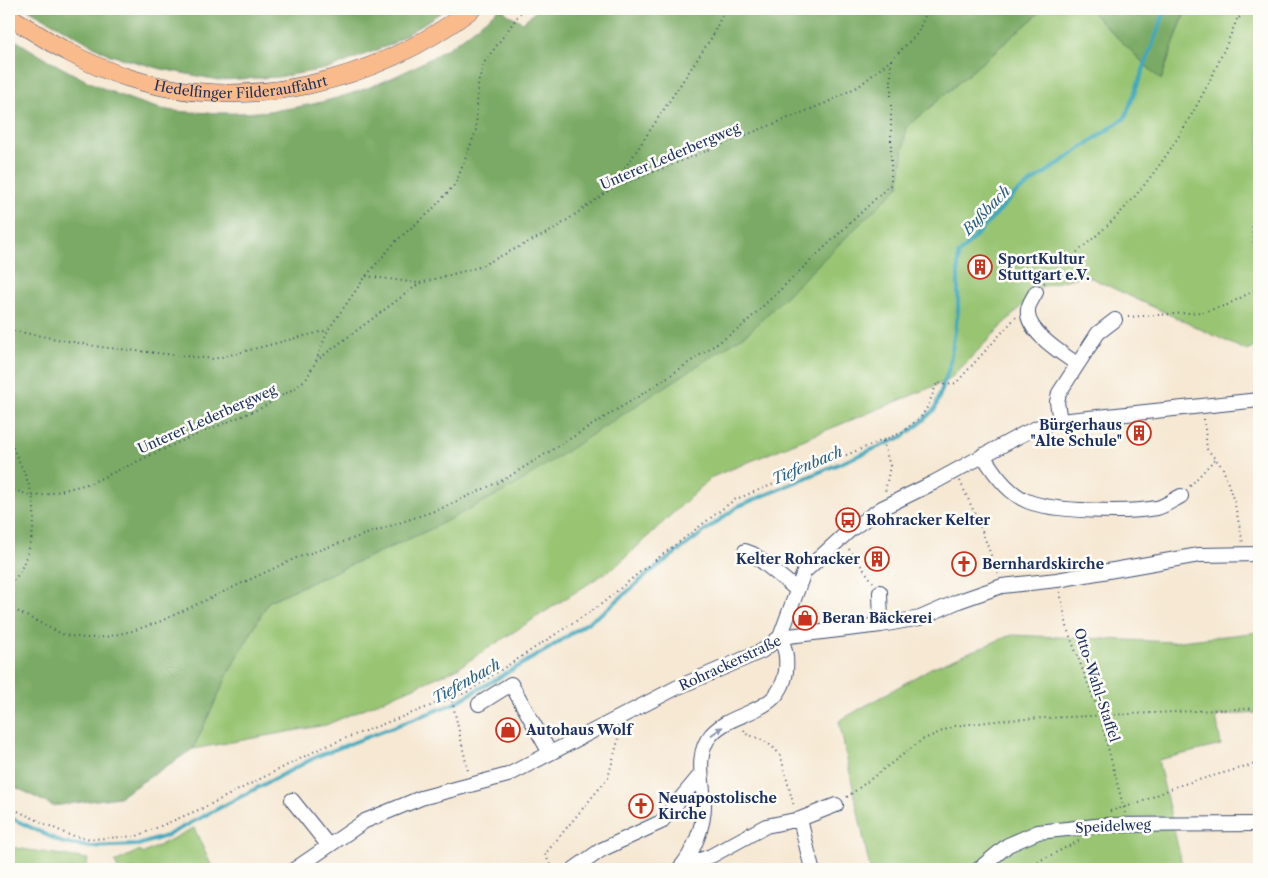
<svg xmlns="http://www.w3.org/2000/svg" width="1268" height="878" viewBox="0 0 1268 878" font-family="'Libre Caslon Text',serif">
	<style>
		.green { fill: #99c573; stroke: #5a7a68 }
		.forest { fill: #7aaa65; stroke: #4a6c62 }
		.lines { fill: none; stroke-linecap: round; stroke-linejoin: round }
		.stream { stroke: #3da8bd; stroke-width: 4 }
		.minor-casing { stroke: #3c4b70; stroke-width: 16 }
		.major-casing { stroke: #3c4b70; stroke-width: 19 }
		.path { stroke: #3c4b70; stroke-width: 2; stroke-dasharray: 1 4; stroke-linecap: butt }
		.minor { stroke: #fff; stroke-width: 14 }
		.major { stroke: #fabb8c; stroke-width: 18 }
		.oneway { fill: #8d97ae }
		.labels { text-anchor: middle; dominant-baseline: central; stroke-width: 5; stroke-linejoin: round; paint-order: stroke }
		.street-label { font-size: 14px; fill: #1b2f5e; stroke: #fdfcf7 }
		.poi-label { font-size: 14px; font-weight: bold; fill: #1b2f5e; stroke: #fdfcf7; text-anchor: start }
		.water-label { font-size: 15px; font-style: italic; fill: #295f84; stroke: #fdfcf7 }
	</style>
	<rect width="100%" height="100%" fill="#fdfcf7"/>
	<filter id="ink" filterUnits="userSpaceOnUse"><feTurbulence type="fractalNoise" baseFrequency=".02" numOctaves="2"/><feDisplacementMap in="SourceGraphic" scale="10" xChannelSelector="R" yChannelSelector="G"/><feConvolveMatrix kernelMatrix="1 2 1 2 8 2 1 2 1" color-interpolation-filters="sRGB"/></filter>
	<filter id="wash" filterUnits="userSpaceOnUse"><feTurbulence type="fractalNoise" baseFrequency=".0096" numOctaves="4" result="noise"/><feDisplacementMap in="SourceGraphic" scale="20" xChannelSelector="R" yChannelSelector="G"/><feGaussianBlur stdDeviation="1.12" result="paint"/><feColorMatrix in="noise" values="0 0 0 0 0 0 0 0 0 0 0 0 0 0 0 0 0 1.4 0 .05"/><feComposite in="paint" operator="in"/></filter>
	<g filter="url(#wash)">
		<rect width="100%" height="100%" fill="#f6e8d3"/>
		<path class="green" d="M1044 9H1088L1161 80 1186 9H1259V346L1245 350 1085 275 1040 287 949 380 712 477 616 566 456 669 326 725 193 749 229 672 269 601 429 530 899 186 906 128Z
			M1259 632V718L1258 713 1216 716 1221 745 1158 760 1183 869H870L839 721 931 668 1011 635 1172 642Z
			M194 828 213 869H118L115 862 140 850 142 854Z
			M9 847 88 859 86 869H9Z"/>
		<path class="forest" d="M28 9H446L392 44 331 68 278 77 218 80 162 69 110 55Z
			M499 9H503L507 14 523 22 538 9H1044L906 128 899 186 749 332 512 487 429 530 269 601 229 672 193 749 119 797 53 806 9 784V36C54 65 102 92 154 107 174 113 198 112 218 113 303 115 380 91 451 46 468 35 483 21 499 9Z
			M1088 9H1186L1161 80Z"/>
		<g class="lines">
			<path class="stream" d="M9 817 63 843 91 847 138 845 166 836 318 756 453 704 548 649 605 611 649 573 737 507 902 437 917 426 935 409 949 368 958 312V255L1016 193 1125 118 1166 9"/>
		</g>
	</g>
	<g filter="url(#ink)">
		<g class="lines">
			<g class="minor-casing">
				<path id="minor" d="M1036 292C1034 297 1028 304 1028 310 1025 331 1063 354 1077 364
					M1060 421 1057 402 1059 393 1098 333 1115 320
					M983 455C993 472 1008 493 1027 501 1053 512 1129 513 1157 508 1165 506 1173 500 1181 496
					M745 551 753 554 796 589
					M880 592 881 625
					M780 637 804 572 850 530 882 508 933 483 1023 434 1041 426 1060 421 1259 400
					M479 704 511 684 550 753
					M292 800 328 845
					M800 819 812 869
					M682 866 711 856 766 826 800 819 836 805
					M295 869 365 821 421 798 508 775 676 688 762 651 780 637 881 625 920 618 959 601 1002 586 1057 580 1199 555 1259 554
					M574 869 601 850 661 822 701 774
					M679 869C693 854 704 826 704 806 704 784 694 754 711 735 733 709 780 716 786 671 787 658 786 649 780 637
					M979 869 1008 845 1038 832 1105 825 1259 824"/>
			</g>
			<g class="major-casing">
				<g id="major">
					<path id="s1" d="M9 16C47 41 86 65 129 78 246 115 376 82 472 9"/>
				</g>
			</g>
			<path class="path" d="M1239 18 1248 9
				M611 189 712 37 725 9
				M1259 208C1246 222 1256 251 1259 268
				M366 276 418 283
				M1044 283C1066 259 1094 240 1117 216 1173 158 1212 84 1241 9
				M1128 317 1203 312 1227 305 1255 290 1259 270
				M9 330 100 347 214 359 328 330
				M316 361 420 283 479 267 553 230 611 189 826 103 859 86 891 60 917 34 928 9
				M1204 419 1207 449 1223 468 1235 505 1243 543
				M9 438C16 456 27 476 32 495 39 523 28 566 9 587
				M883 441 890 466 885 492
				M960 481 979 523 998 574
				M1190 486 1215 459
				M9 488 32 496 45 495 91 483 177 443 261 408 295 388 307 378 316 361 328 330 366 276 397 240 430 212 456 183 476 131 478 83 484 63 523 9
				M849 549 873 582
				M1060 592 1068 631 1099 713 1125 813
				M9 607 64 635 85 638 106 637 132 631 159 622 296 558 440 509 505 479 647 391 740 328 891 184V60
				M451 696 468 771
				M744 730 746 734C760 738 773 744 781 757L794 807
				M847 797 922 740 954 726 1004 720 1259 708
				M9 807 69 835 92 839 137 836 203 808 323 747 467 692 599 606 640 572 734 500 901 433 921 417 928 406 937 383 947 385 956 383 1017 316
				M1110 811 1139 803 1177 786 1259 763
				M552 869 545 854 608 778 620 733
				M1031 869 1035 863 1079 841"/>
			<use href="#minor" class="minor"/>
			<use href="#major" class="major"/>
		</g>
		<defs><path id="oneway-solid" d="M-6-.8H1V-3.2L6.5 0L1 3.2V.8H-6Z" transform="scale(1.25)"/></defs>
		<use class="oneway" href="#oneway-solid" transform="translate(717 731) rotate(-36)"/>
	</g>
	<defs>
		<g id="building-ring" transform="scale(1.25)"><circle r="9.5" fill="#fdfcf7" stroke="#c8321e" stroke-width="1.5"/><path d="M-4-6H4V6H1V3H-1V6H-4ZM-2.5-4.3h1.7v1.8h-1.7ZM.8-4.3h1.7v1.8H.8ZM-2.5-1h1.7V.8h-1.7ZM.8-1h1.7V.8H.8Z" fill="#c8321e"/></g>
		<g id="bus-ring" transform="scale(1.25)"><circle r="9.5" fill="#fdfcf7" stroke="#c8321e" stroke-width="1.5"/><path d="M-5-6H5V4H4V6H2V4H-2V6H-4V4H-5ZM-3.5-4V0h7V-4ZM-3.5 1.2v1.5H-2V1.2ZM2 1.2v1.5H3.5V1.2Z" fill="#c8321e"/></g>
		<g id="church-ring" transform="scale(1.25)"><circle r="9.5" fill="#fdfcf7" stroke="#c8321e" stroke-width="1.5"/><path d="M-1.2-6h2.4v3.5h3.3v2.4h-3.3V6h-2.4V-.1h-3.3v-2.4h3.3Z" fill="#c8321e"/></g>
		<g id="shop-ring" transform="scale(1.25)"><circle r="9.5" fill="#fdfcf7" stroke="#c8321e" stroke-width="1.5"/><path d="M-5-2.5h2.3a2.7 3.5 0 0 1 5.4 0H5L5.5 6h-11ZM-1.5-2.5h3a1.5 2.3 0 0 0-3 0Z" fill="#c8321e"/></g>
	</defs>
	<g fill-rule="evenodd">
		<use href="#building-ring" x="980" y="267"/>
		<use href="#building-ring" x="1139" y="433"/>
		<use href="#bus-ring" x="848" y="520"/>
		<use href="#building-ring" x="877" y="559"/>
		<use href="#church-ring" x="964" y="564"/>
		<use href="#shop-ring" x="805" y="618"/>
		<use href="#shop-ring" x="508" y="730"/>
		<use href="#church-ring" x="641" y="806"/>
	</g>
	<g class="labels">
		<g class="street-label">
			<text stroke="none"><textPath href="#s1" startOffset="249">Hedelfinger Filderauffahrt</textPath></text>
			<text transform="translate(670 156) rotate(-23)">Unterer Lederbergweg</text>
			<text transform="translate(207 419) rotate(-24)">Unterer Lederbergweg</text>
			<text transform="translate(730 663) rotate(-25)">Rohrackerstraße</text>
			<text transform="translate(1097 685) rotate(72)">Otto-Wahl-Staffel</text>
			<text transform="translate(1113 826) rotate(-3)">Speidelweg</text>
		</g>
		<g class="poi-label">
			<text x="998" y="259">SportKultur<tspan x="998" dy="16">Stuttgart e.V.</tspan></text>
			<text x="1122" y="425" text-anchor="end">Bürgerhaus<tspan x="1122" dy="16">"Alte Schule"</tspan></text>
			<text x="866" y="520">Rohracker Kelter</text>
			<text x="860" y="559" text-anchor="end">Kelter Rohracker</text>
			<text x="982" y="564">Bernhardskirche</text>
			<text x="822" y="618">Beran Bäckerei</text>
			<text x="526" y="730">Autohaus Wolf</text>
			<text x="658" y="798">Neuapostolische<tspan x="658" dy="16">Kirche</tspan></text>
		</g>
		<g class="water-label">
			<text transform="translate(986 210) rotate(-46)">Bußbach</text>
			<text transform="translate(807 465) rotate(-23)">Tiefenbach</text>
			<text transform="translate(466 681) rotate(-29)">Tiefenbach</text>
		</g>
	</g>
	<rect width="1268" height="878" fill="none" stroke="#fdfcf7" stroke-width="30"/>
</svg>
